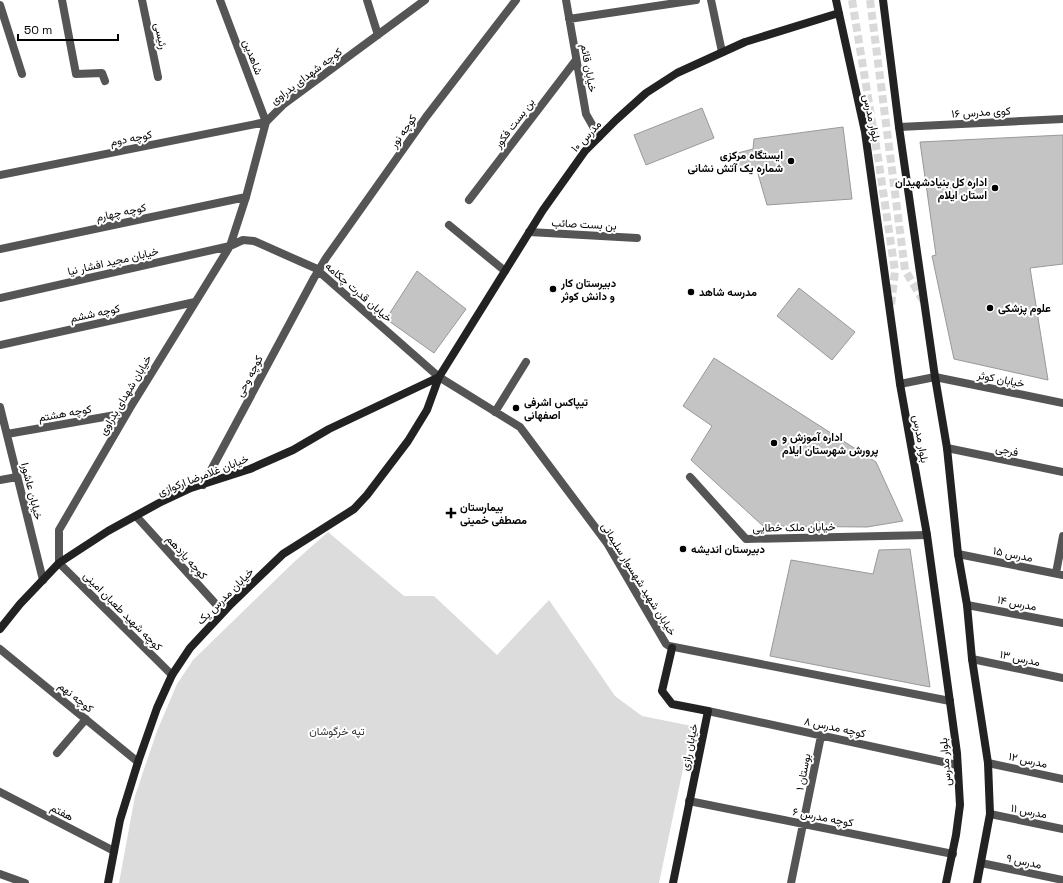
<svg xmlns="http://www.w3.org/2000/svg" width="1063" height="883" viewBox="0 0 1063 883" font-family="'Space Grotesk',Vazirmatn,sans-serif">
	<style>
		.green { fill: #dcdcdc }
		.building { fill: #c4c4c4; stroke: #999 }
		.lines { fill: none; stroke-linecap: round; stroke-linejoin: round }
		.secondary-tunnel { stroke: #d9d9d9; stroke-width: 8; stroke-dasharray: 8 4; stroke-linecap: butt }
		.street { stroke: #555; stroke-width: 8 }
		.secondary { stroke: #222; stroke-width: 8 }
		.poi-dot { fill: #000; stroke: #fff; stroke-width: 1.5 }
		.labels { text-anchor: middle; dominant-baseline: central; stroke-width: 4; stroke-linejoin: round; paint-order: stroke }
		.street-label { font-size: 11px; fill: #000; stroke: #fff }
		.poi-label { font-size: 11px; font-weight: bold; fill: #000; stroke: #fff; text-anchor: start }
		.park-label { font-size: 11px; fill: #333; stroke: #fff }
	</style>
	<rect width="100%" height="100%" fill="#fff"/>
	<path class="green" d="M328 532 404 596H434L497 655 549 600 615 696 642 716 692 726 659 883H119L135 796 157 731 177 684 193 660 294 562Z"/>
	<path class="building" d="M702 108 714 138 646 165 634 135Z
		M843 127 852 199 767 205 756 167 736 169 734 154 753 149 754 139Z
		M1063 135V264L1030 268 1048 380 954 359 932 256 936 255 920 142Z
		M417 271 466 309 434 353 386 319Z
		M799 288 855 332 832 360 777 316Z
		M714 358 876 462 903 521 867 527 763 526 691 460 712 426 683 406Z
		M910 549 930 687 770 656 791 560 873 574 879 550Z"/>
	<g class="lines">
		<path class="secondary-tunnel" d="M852 0 879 164 895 271 891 306
			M870 0 905 270 924 302"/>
		<path class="street" d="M62 0 76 74 102 73 105 81
			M142 0 158 77
			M367 0 378 35
			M566 0 586 114 599 137
			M711 0 722 52
			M0 5 22 74
			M569 19 696 0
			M899 127 1063 119
			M0 175 266 122 220 0
			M469 200 576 60
			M449 225 505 271
			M529 232 637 238
			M0 249 246 197
			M0 298 230 246 243 240 254 241 315 268 439 377 520 427 607 543 666 644 669 646 950 701
			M0 345 195 302
			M900 384 935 377 1063 403
			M0 407 43 580
			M495 412 526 362
			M7 434 127 413
			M947 448 1063 472
			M690 477 746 539 927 535
			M0 480 17 477
			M203 485 314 278 326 258 426 117 516 0
			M136 516 223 612
			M958 554 1063 575
			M1056 573 1063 536
			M967 605 1063 623
			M0 649 138 762
			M972 659 1063 678
			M172 675 59 563V530L130 408 230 246 246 197 266 122 284 104 425 0
			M708 711 957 765
			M57 753 86 719
			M988 763 1063 779
			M0 792 114 851
			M689 801 953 854
			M990 814 1063 829
			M981 863 1063 880
			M0 874 25 883
			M791 883 821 736"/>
		<path class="secondary" d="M836 0 865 132 900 384 927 535 957 753 960 805 956 835 946 883
			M883 0 899 127 935 377 947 448 958 554 967 605 972 659 988 763 990 814 977 883
			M0 629 20 604 59 563 108 531 159 503 191 488 250 469 293 450 329 429 439 377
			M672 648 662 691 672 704 708 711 673 883
			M108 883 120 820 138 762 157 708 172 675 190 648 231 604 283 554 354 509 367 495 408 441 427 410 439 377 543 210 585 151 616 120 646 93 677 73 745 42 839 13"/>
	</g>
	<g class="poi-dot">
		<circle cx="791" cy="161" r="4"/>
		<circle cx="995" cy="188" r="4"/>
		<circle cx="553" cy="289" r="4"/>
		<circle cx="691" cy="292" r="4"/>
		<circle cx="990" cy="308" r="4"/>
		<circle cx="516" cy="408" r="4"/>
		<circle cx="774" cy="443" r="4"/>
		<path d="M449 507h4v4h4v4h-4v4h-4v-4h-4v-4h4z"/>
		<circle cx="683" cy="549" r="4"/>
	</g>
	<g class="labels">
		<g class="street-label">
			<text transform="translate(161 36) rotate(78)">رئیسی</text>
			<text transform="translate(253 57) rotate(69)">شاهدین</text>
			<text transform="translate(589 68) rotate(80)">خیابان قائم</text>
			<text transform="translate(306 76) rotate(-37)">کوچه شهدای بدراوی</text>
			<text transform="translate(981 112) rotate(-3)">کوی مدرس ۱۶</text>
			<text transform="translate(872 118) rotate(78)">بلوار مدرس</text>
			<text transform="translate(514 123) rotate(-53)">بن بست فکور</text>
			<text transform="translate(403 131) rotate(-55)">کوچه نور</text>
			<text transform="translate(586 136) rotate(-47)">مدرس ۱۰</text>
			<text transform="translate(131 138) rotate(-11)">کوچه دوم</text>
			<text transform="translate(121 212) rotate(-12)">کوچه چهارم</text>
			<text transform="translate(584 224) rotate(3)">بن بست صائب</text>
			<text transform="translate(113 261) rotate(-13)">خیابان مجید افشار نیا</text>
			<text transform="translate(359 292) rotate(41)">خیابان قدرت چکامه</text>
			<text transform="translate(95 313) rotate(-12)">کوچه ششم</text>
			<text transform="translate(249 376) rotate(-62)">کوچه وحی</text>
			<text transform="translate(1001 379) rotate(11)">خیابان کوثر</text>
			<text transform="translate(125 395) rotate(-59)">خیابان شهدای بدراوی</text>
			<text transform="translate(65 413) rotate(-10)">کوچه هشتم</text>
			<text transform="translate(921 439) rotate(80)">بلوار مدرس</text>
			<text transform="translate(1007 450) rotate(12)">فرجی</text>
			<text transform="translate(203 475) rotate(-21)">خیابان غلامرضا ارکوازی</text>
			<text transform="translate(32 491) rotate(76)">خیابان عاشورا</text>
			<text transform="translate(794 527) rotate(-1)">خیابان ملک خطایی</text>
			<text transform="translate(1013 554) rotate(11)">مدرس ۱۵</text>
			<text transform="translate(187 557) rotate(48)">کوچه یازدهم</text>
			<text transform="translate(639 579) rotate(58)">خیابان شهید شهسوار سلیمانی</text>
			<text transform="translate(225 596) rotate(-45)">خیابان مدرس یک</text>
			<text transform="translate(1017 603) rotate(11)">مدرس ۱۴</text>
			<text transform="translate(123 611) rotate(45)">کوچه شهید طعبان امینی</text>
			<text transform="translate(1020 658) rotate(12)">مدرس ۱۳</text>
			<text transform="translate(76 697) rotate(39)">کوچه نهم</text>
			<text transform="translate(835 727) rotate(12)">کوچه مدرس ۸</text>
			<text transform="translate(689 747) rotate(-78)">خیابان رازی</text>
			<text transform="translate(1028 760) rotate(12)">مدرس ۱۲</text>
			<text transform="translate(945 762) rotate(-95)">بلوار مدرس</text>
			<text transform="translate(803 772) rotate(-79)">بوستان ۱</text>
			<text transform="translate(1029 811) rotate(11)">مدرس ۱۱</text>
			<text transform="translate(62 812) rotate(27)">هفتم</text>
			<text transform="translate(823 817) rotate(11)">کوچه مدرس ۶</text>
			<text transform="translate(1024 861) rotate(12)">مدرس ۹</text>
		</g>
		<g class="poi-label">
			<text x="783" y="155" text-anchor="end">ایستگاه مرکزی<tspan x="783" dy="13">شماره یک آتش نشانی</tspan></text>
			<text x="987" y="182" text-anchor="end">اداره کل بنیادشهیدان<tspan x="987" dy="13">استان ایلام</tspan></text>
			<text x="561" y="283">دبیرستان کار<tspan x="561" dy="13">و دانش کوثر</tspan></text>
			<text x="699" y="292">مدرسه شاهد</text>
			<text x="998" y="308">علوم پزشکی</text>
			<text x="524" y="402">تیپاکس اشرفی<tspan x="524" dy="13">اصفهانی</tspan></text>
			<text x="782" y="437">اداره آموزش و<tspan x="782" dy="13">پرورش شهرستان ایلام</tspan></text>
			<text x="460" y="507">بیمارستان<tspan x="460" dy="13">مصطفی خمینی</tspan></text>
			<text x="691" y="549">دبیرستان اندیشه</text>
		</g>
		<g class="park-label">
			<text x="337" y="731">تپه خرگوشان</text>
		</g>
	</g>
	<path d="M18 34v6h100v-6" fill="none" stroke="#000000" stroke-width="2"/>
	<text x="24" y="34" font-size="12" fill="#000000" stroke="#ffffff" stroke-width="3" paint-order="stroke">50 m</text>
</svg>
